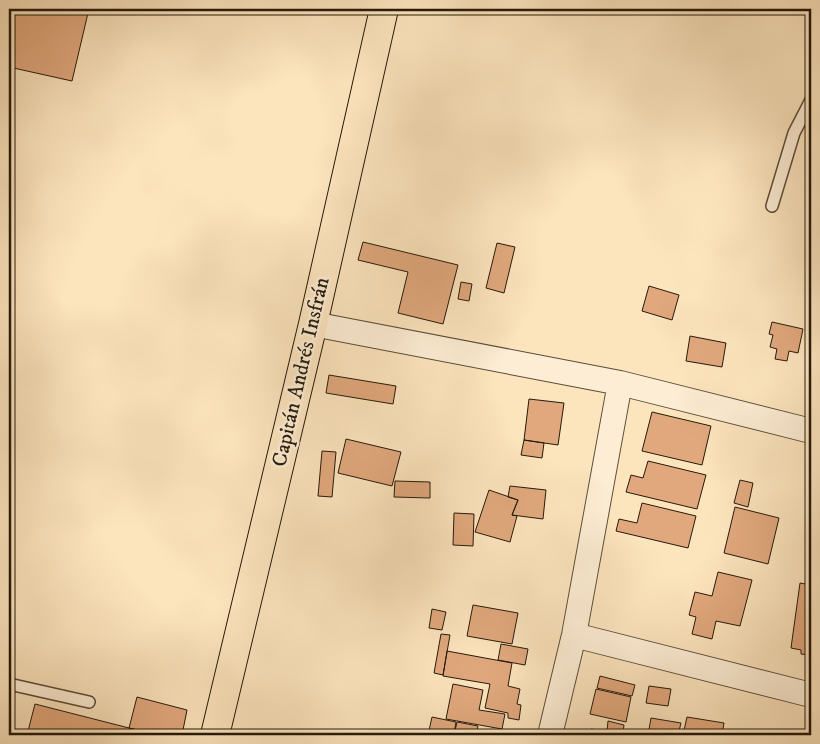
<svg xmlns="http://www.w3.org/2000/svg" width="820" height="744" viewBox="0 0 820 744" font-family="'IM FELL DW Pica',serif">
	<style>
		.building { fill: #e1a87d; stroke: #251a0c }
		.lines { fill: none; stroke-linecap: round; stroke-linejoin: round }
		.lane-casing { stroke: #5b4c38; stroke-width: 14 }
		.street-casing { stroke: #5b4c38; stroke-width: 26 }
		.primary-casing { stroke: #251a0c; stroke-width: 30 }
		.lane { stroke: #fdedd4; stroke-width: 11 }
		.street { stroke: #fdedd4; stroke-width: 24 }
		.primary { stroke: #fce4bd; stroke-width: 28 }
		.labels { text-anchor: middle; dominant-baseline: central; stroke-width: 5; stroke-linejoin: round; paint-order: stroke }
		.street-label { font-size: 21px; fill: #251a0c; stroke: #fdedd4 }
	</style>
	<rect width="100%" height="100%" fill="#fce4bd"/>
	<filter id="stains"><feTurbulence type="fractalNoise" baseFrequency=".004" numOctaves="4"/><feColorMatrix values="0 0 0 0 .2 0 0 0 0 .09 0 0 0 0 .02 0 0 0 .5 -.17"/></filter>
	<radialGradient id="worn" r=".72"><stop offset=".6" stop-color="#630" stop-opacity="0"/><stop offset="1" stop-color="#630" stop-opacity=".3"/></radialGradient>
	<path class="building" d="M16 9H70L88 13 72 81 9 67V39Z
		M363 242 458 265 443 324 398 313 408 272 358 260Z
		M497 243 515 247 504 293 486 288Z
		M461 282 472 284 469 301 458 299Z
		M649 286 679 295 672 320 642 311Z
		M772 322 803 329 798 353 789 351 787 361 775 359 777 349 770 347 773 335 769 334Z
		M690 336 726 343 722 367 686 361Z
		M329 375 396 386 393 404 326 393Z
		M529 399 564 403 558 445 524 440Z
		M652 412 711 426 702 465 642 451Z
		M346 439 401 452 392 486 338 473Z
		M524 440 544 443 542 458 521 455Z
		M322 451 336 452 332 497 318 496Z
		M648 461 706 475 697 509 626 492 631 475 643 478Z
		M740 480 753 483 748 507 734 503Z
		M395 481 430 482V498L394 497Z
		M510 486 546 490 543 519 512 515 518 500 508 497Z
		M489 490 518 500 512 515 517 516 510 542 475 532Z
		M642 503 696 516 688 548 616 531 619 519 637 523Z
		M735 507 779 518 768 564 724 553Z
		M454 513 474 514 473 546 453 545Z
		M718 572 752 580 740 626 716 621 712 639 692 634 696 617 689 615 695 592 712 596Z
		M800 583 811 585 810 655 801 654V650L791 648Z
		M473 605 518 613 512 644 467 636Z
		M432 609 446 612 442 630 429 628Z
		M441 634 450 635 443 675 434 673Z
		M501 644 528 649 525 665 498 660Z
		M447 651 512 663 508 686 520 689 517 704 521 705 519 720 508 718V713L485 708 490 684 443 676Z
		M600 676 635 685 632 696 597 688Z
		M453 684 483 690 479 710 505 714 502 729 446 719Z
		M649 686 671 689 668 706 646 703Z
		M596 689 631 697 626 722 590 714Z
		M137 697 187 710 182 735H158L129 728Z
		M35 704 129 728 158 735H27Z
		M432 717 456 722 454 735H428Z
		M687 717 724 723 722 735H683Z
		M651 718 681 723 678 735H648Z
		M608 721 624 725 623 732 634 735H618V732L607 731Z
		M457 722 478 726 476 735H454Z
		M591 729 618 733V735H590Z"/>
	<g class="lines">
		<g class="lane-casing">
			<path id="lane" d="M772 206 794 133 811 100
				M9 684 89 702"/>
		</g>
		<g class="street-casing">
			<path id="street" d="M313 324 620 383 811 431
				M574 635 811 695
				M550 735 574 635 620 383"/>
		</g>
		<g class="primary-casing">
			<path id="primary" d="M215 735 313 324 384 9"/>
		</g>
		<use href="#lane" class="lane"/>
		<use href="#street" class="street"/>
		<use href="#primary" class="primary"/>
	</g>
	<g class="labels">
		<g class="street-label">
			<text transform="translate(301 372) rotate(-77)">Capitán Andrés Insfrán</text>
		</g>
	</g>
	<rect width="820" height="744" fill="none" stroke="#fce4bd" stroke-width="30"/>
	<rect x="10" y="10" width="800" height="724" fill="none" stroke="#251a0c" stroke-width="2.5"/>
	<rect x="15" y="15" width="790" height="714" fill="none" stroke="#251a0c"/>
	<rect width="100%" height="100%" filter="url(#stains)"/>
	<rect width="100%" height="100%" fill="url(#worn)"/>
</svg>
